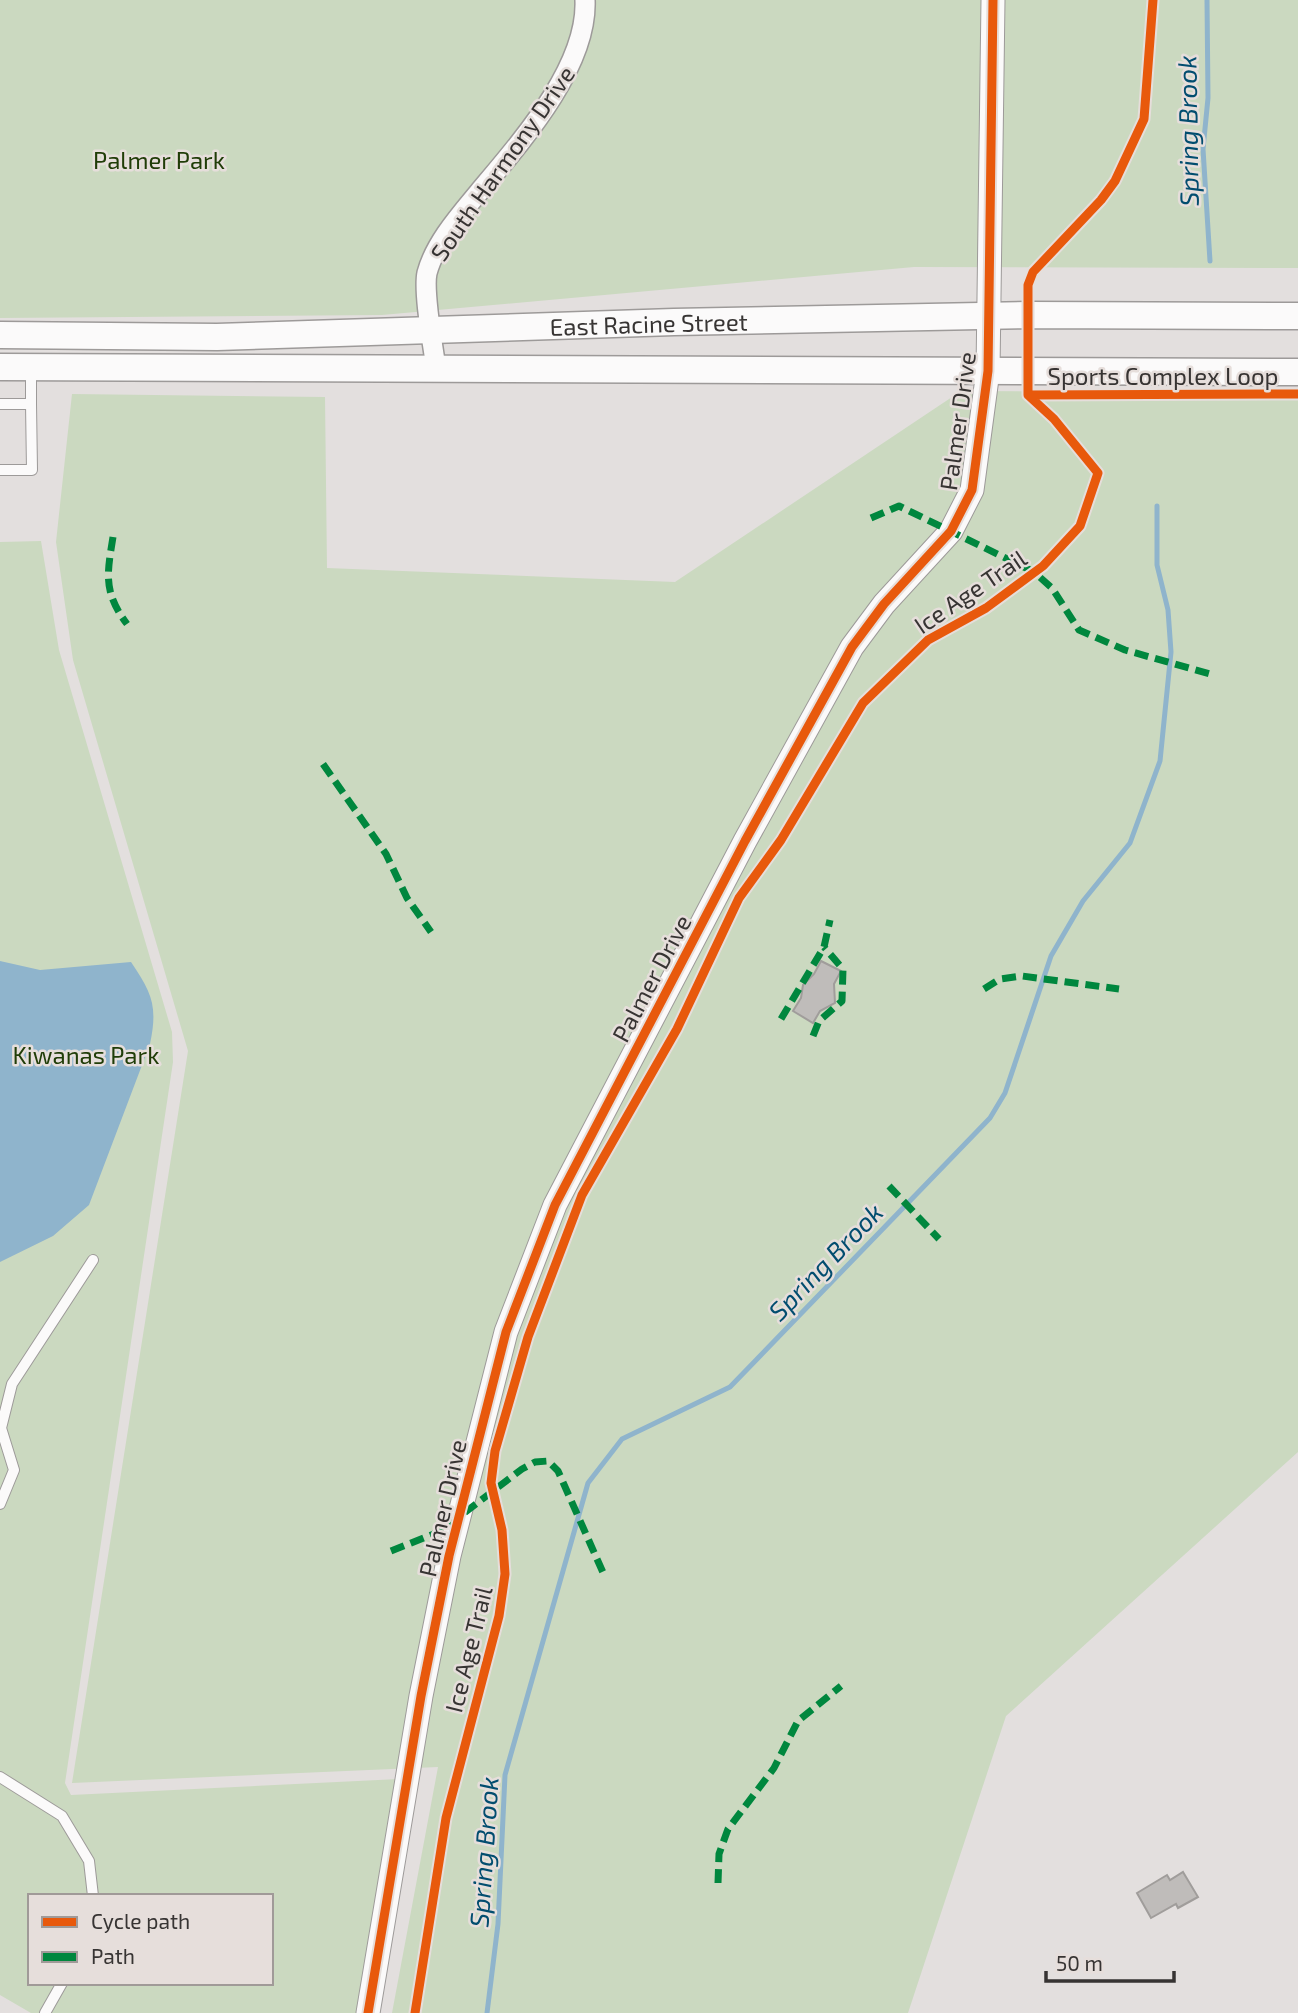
<svg xmlns="http://www.w3.org/2000/svg" width="1298" height="2013" viewBox="0 0 1298 2013" font-family="'Exo 2',sans-serif">
	<style>
		.green { fill: #cbd9c0; fill-rule: evenodd }
		.water { fill: #8fb4cc }
		.lines { fill: none; stroke-linecap: round; stroke-linejoin: round }
		.stream { stroke: #8fb4cc; stroke-width: 5 }
		.building { fill: #bfbcba; stroke: #a09d9b; stroke-width: 2 }
		.service-casing { stroke: #9d9a99; stroke-width: 12 }
		.minor-casing { stroke: #9d9a99; stroke-width: 22 }
		.tertiary-casing { stroke: #9d9a99; stroke-width: 25 }
		.secondary-casing { stroke: #9d9a99; stroke-width: 29 }
		.service { stroke: #fbfafa; stroke-width: 10 }
		.minor { stroke: #fbfafa; stroke-width: 19 }
		.tertiary { stroke: #fbfafa; stroke-width: 23 }
		.secondary { stroke: #fbfafa; stroke-width: 26 }
		.quiet { stroke: #00873e; stroke-width: 7; stroke-dasharray: 14 7; stroke-linecap: butt }
		.cycleway-casing { stroke: #e6dedb; stroke-width: 13 }
		.cycleway { stroke: #e8590c; stroke-width: 9 }
		.labels { text-anchor: middle; dominant-baseline: central; stroke-width: 5; stroke-linejoin: round; paint-order: stroke }
		.park-label { font-size: 24px; fill: #203d08; stroke: #e6dedb }
		.street-label { font-size: 24px; fill: #373433; stroke: #e6dedb }
		.water-label { font-size: 26px; font-style: italic; fill: #024d6f; stroke: #e6dedb }
	</style>
	<rect width="100%" height="100%" fill="#e3dfde"/>
	<path class="green" d="M0 0H1298V268L914 267 382 315 0 318Z
		M961 391 1298 393V1452L1006 1716 908 2013H392L438 1767 72 1783 188 1051 73 660 56 542 72 394 325 397 327 568 675 582Z
		M41 541 59 650 172 1032 173 1062 65 1783 71 1795 399 1779 357 2013H31L0 1995V542ZM30 1896H271V1983H30Z"/>
	<path class="water" d="M0 961 40 970 131 962C152 993 158 1006 150 1044L89 1205 53 1236 0 1262Z"/>
	<g class="lines">
		<path class="stream" d="M1207 0 1208 98 1203 149 1210 261
			M487 2013 498 1924 505 1775 588 1483 622 1439 730 1387 990 1118 1005 1093 1051 956 1083 901 1130 843 1160 761 1171 652 1168 610 1157 565V506"/>
	</g>
	<path class="building" d="M821 961 841 971 834 984 835 1003 820 1011 813 1023 793 1011 801 998 803 985 814 974Z
		M1183 1872 1198 1897 1178 1908 1176 1904 1151 1918 1137 1893 1167 1875 1170 1880Z"/>
	<g class="lines">
		<g class="service-casing">
			<path id="service" d="M0 404H31V370
				M0 470H32L31 404
				M0 1504 14 1470 1 1428 12 1384 93 1260
				M0 1777 62 1816 89 1861 93 1896
				M45 2013 62 1983"/>
		</g>
		<g class="minor-casing">
			<path id="minor" d="M436 368C433 346 423 292 427 273 435 243 460 215 479 192 520 143 588 67 585 0"/>
		</g>
		<g class="tertiary-casing">
			<path id="tertiary" d="M368 2013 421 1696 449 1556 506 1332 555 1205 745 841 852 647 884 604 951 531 972 490 988 371 993 0"/>
		</g>
		<g class="secondary-casing">
			<g id="secondary">
				<path id="s1" d="M0 335 217 337 674 322 1028 315 1298 316"/>
				<path d="M0 367 1298 372"/>
			</g>
		</g>
		<use href="#service" class="service"/>
		<use href="#minor" class="minor"/>
		<use href="#tertiary" class="tertiary"/>
		<use href="#secondary" class="secondary"/>
		<path class="quiet" d="M871 518 899 506 1034 572 1052 588 1079 630 1125 650 1214 675
			M113 537C107 574 103 592 127 624
			M323 764 386 854 407 898 431 932
			M984 989 1000 979 1022 976 1119 989
			M781 1019 824 947 830 920
			M813 1036 819 1021 842 1001 843 969 824 947
			M889 1186 939 1239
			M391 1551 439 1532 522 1469 535 1462 548 1461 558 1471 605 1577
			M718 1883 719 1854 728 1829 774 1768 798 1721 841 1686"/>
		<g class="cycleway-casing">
			<path id="cycleway" d="M1028 395 1298 394
				M368 2013 421 1696 449 1556 506 1332 555 1205 745 841 852 647 884 604 951 531 972 490 988 371 993 0
				M415 2013 446 1818 499 1616 505 1574 502 1530 491 1483 495 1451 528 1337 582 1195 677 1029 739 898 781 840 863 703 928 640 986 608 1043 566 1080 526 1098 473 1054 419 1028 395V285L1033 272 1101 200 1115 181 1144 119 1153 0"/>
		</g>
		<use href="#cycleway" class="cycleway"/>
	</g>
	<g class="labels">
		<g class="park-label">
			<text x="159" y="159">Palmer Park</text>
			<text x="86" y="1054">Kiwanas Park</text>
		</g>
		<g class="street-label">
			<text transform="translate(502 163) rotate(-55)">South Harmony Drive</text>
			<text stroke="none"><textPath href="#s1" startOffset="649">East Racine Street</textPath></text>
			<text x="1163" y="375">Sports Complex Loop</text>
			<text transform="translate(957 421) rotate(-82)">Palmer Drive</text>
			<text transform="translate(970 591) rotate(-34)">Ice Age Trail</text>
			<text transform="translate(651 978) rotate(-62)">Palmer Drive</text>
			<text transform="translate(442 1508) rotate(-77)">Palmer Drive</text>
			<text transform="translate(468 1649) rotate(-76)">Ice Age Trail</text>
		</g>
		<g class="water-label">
			<text transform="translate(1187 131) rotate(-91)">Spring Brook</text>
			<text transform="translate(825 1261) rotate(-46)">Spring Brook</text>
			<text transform="translate(483 1852) rotate(-86)">Spring Brook</text>
		</g>
	</g>
	<rect x="28" y="1894" width="245" height="91" fill="#e6dedb" stroke="#a09a98" stroke-width="2"/>
	<rect x="42" y="1917" width="35" height="10" fill="#e8590c" stroke="#a09a98" stroke-width="2"/>
	<text x="91" y="1929" font-size="21" fill="#373433">Cycle path</text>
	<rect x="42" y="1952" width="35" height="10" fill="#00873e" stroke="#a09a98" stroke-width="2"/>
	<text x="91" y="1964" font-size="21" fill="#373433">Path</text>
	<path d="M1046 1971v10h128v-10" fill="none" stroke="#373433" stroke-width="3.5"/>
	<text x="1056" y="1971" font-size="21" fill="#373433" stroke="#e6dedb" stroke-width="5" paint-order="stroke">50 m</text>
</svg>
